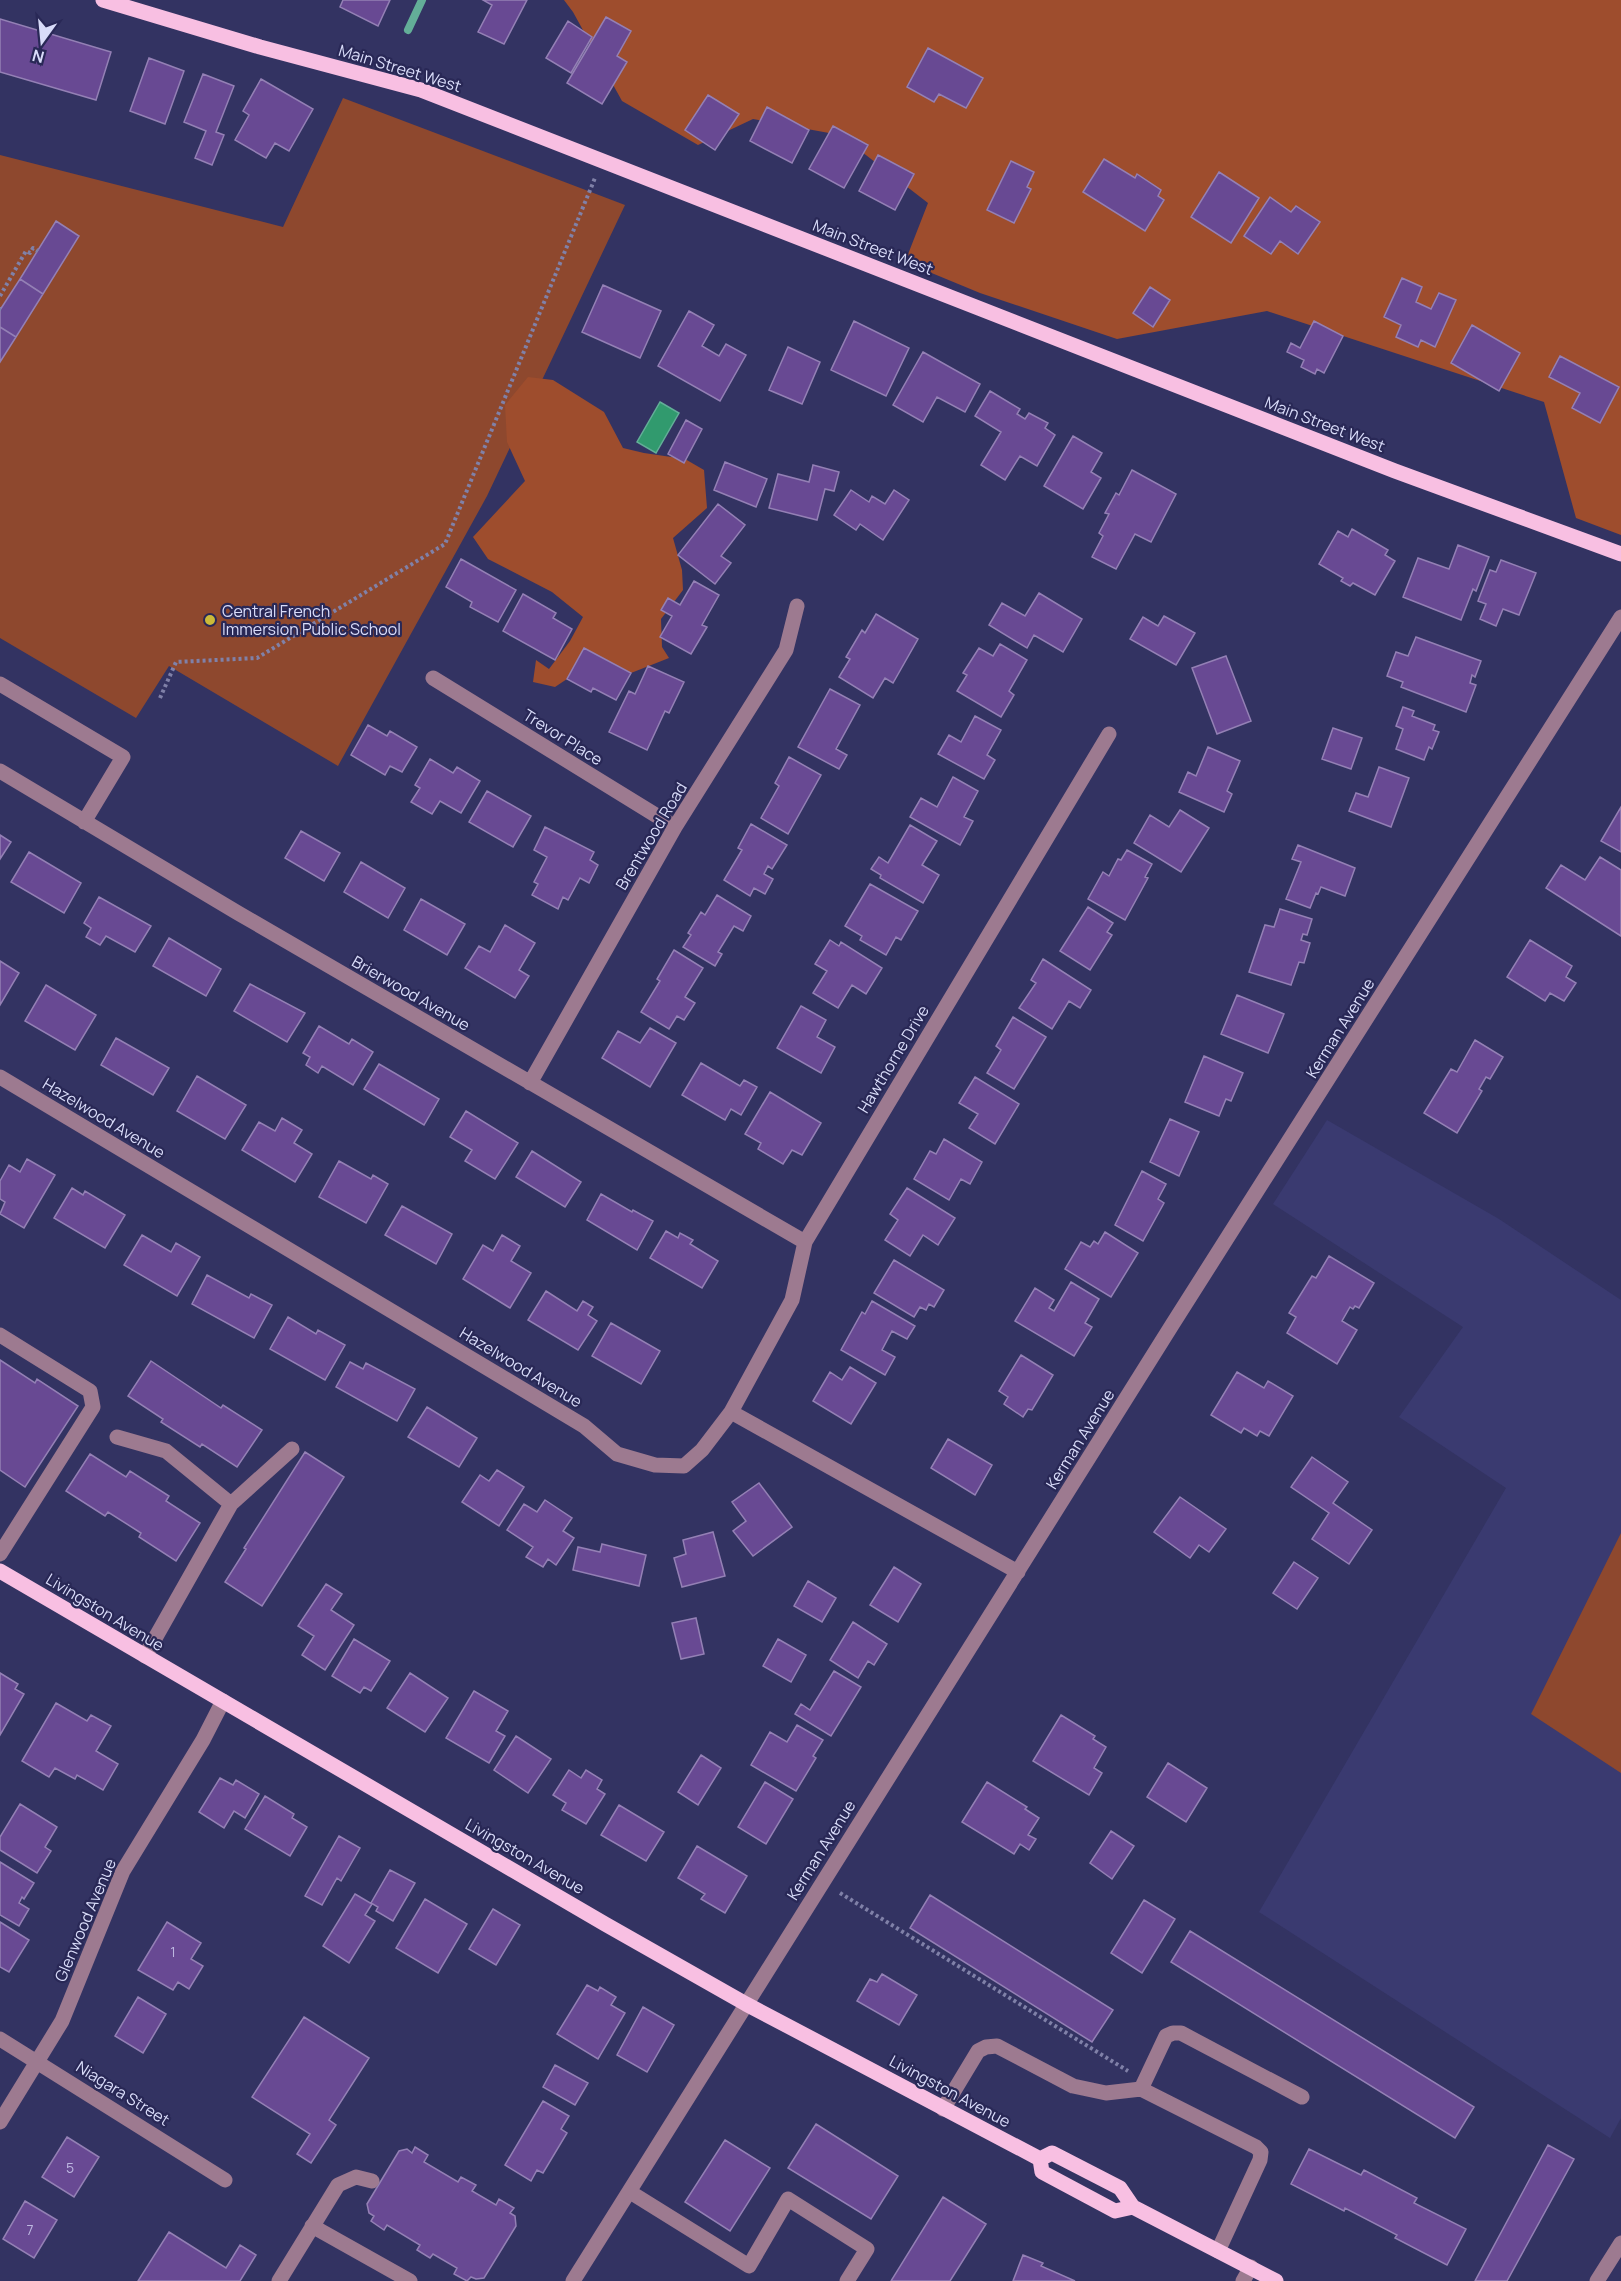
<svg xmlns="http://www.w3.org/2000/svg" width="1621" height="2281" viewBox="0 0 1621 2281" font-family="Manrope,sans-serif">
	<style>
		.built { fill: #3a3a70 }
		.green { fill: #8e482e }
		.forest { fill: #9e4d2d }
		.water { fill: #319a6e; stroke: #63ae98; stroke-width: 1.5 }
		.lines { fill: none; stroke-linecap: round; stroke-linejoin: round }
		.stream { stroke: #63ae98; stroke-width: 8 }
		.building { fill: #684993; stroke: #9480b5; stroke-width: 1.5 }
		.path { stroke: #8081a8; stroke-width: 4; stroke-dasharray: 3 3; stroke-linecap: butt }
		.minor { stroke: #9d7a90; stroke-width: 15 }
		.major { stroke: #f8bfe2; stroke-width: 15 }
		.poi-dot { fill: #cbba39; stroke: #292856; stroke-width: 2 }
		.labels { text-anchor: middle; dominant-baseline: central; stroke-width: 4.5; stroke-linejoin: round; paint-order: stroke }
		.number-label { font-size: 14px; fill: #bdb7e0 }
		.street-label { font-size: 16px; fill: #d9dcf9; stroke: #292856 }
		.poi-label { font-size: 16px; fill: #d9dcf9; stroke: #292856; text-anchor: start }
	</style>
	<rect width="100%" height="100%" fill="#333362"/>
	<path class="built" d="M1327 1120 1499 1219 1621 1300V2118L1610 2138 1259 1912 1506 1488 1399 1417 1463 1327 1273 1204Z"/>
	<path class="green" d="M343 98 625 205 487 496 338 766 169 666 136 718 0 638V155L283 227Z
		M1621 1533V1773L1531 1714Z"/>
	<path class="forest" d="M564 0H1621V535L1576 518 1544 402 1267 311 1117 339 980 293 905 262 928 203 840 135 753 119 698 145 622 101 573 12Z
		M528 377 553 380 604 412 623 448 644 453 685 459 704 470 707 508 673 538 682 570 683 590 661 619 662 647 669 658 631 673 584 648 567 679 555 687 533 682 536 660 549 669 570 641 583 617 552 592 488 559 473 537 525 481 507 442 505 405Z"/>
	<path class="water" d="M660 402 679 413 656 453 637 442Z"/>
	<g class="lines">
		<path class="stream" d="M408 30 422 0"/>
	</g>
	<path class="building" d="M343 0H390L378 26 340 7Z
		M483 0H527L504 44 478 32 492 5Z
		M606 17 631 31 617 56 627 62 602 104 567 83Z
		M0 19 111 52 96 100 0 72Z
		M568 21 592 37 571 73 546 58Z
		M928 48 983 78 966 108 939 94 934 102 907 87Z
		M149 58 184 71 165 124 130 111Z
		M203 74 234 86 216 132 224 135 212 165 195 158 206 131 184 122Z
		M261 79 313 109 289 151 275 143 266 158 235 140 249 115 243 111Z
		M708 95 739 114 715 150 685 130Z
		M767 107 809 130 792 163 750 141Z
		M833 126 868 145 844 188 809 169Z
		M878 155 914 174 895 210 859 191Z
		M1104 159 1135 178 1137 174 1161 190 1158 196 1164 200 1145 231 1083 192Z
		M1011 161 1034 172 1027 187 1031 189 1014 223 987 210Z
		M1219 172 1259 198 1231 243 1191 217Z
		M1270 197 1291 212 1296 206 1320 222 1298 254 1280 241 1271 254 1244 236Z
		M56 221 79 236 43 294 20 279Z
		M1402 278 1422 287 1416 302 1431 309 1439 293 1456 300 1435 347 1421 340 1418 347 1396 337 1401 325 1384 317Z
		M20 279 43 294 16 337 0 327V310Z
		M603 285 661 311 640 358 582 332Z
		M1150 287 1170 300 1153 327 1133 313Z
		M689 311 714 325 702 346 719 356 726 344 746 355 720 401 658 366Z
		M854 321 909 348 886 396 831 370Z
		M1314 321 1343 336 1324 373 1317 369 1315 374 1301 367 1304 360 1287 352 1291 343 1300 348Z
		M1472 325 1520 353 1499 391 1451 363Z
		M0 327 16 337 0 362Z
		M788 347 820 362 802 404 769 390Z
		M923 352 980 384 965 412 937 397 923 422 893 405Z
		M1560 356 1619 387 1600 423 1572 408 1580 393 1549 377Z
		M990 391 1020 409 1017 414 1025 419 1029 413 1048 423 1045 428 1055 435 1037 466 1020 456 1005 480 981 465 1001 432 975 416Z
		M686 420 702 429 684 463 668 454Z
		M1073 436 1102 453 1091 472 1101 478 1083 509 1044 486Z
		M725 462 767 479 756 507 714 490Z
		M813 465 839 472 834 491 825 489 817 520 769 508 778 474 809 482Z
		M1132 470 1176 494 1151 542 1135 534 1116 569 1092 557 1103 536 1099 533 1109 514 1105 513 1116 493 1119 495Z
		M851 490 869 502 872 496 885 504 894 490 909 500 883 540 860 524 856 530 834 515Z
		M718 504 745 525 721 556 731 563 715 584 678 555Z
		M1352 529 1388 550 1385 555 1395 561 1375 595 1353 583 1350 586 1341 581 1343 578 1319 564 1338 531 1348 537Z
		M1458 545 1489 557 1476 591 1473 589 1461 620 1403 597 1418 558 1449 569Z
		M461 559 516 590 498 622 470 607 472 602 446 587Z
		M1501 560 1536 573 1519 615 1503 609 1496 626 1480 619 1486 604 1478 601 1490 570 1496 572Z
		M694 581 719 595 702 625 707 627 691 654 660 637 672 616 661 610 668 598 680 605Z
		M1039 593 1082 619 1063 652 1034 635 1027 648 989 625 1002 603 1025 616Z
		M523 594 556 613 553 618 572 629 555 660 503 631Z
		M876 614 918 639 893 683 885 678 873 698 839 677 850 659 846 657 862 630 865 633Z
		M1164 616 1195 633 1176 665 1130 639 1143 617 1158 626Z
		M1416 637 1481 661 1475 677 1472 675 1470 683 1476 685 1466 712 1401 687 1403 682 1387 676 1396 652 1408 656Z
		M1000 644 1027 660 1009 691 1014 695 1001 717 957 691 967 675 963 673 979 648 993 656Z
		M584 648 631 673 616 700 593 688 591 692 567 679Z
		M1226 656 1251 721 1217 734 1192 668Z
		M648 666 684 682 669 713 665 711 647 750 609 732 629 691 635 694Z
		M830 689 860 705 836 749 847 755 839 769 798 747Z
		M1403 707 1414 711 1412 716 1435 725 1433 730 1439 732 1432 749 1429 747 1424 760 1396 749 1403 729 1396 726Z
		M975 716 1001 730 987 755 995 760 984 779 938 754 949 735 961 742Z
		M368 725 387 736 390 731 417 747 402 772 390 766 385 775 351 755Z
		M1333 728 1362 738 1351 769 1322 759Z
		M1208 747 1240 761 1227 791 1232 794 1224 812 1179 792 1188 772 1196 776Z
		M789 757 821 775 788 834 761 818 779 786 775 783Z
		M430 759 453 773 457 767 480 781 461 813 440 801 432 814 411 802 420 788 415 785Z
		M1379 767 1409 778 1391 827 1349 811 1356 793 1368 797Z
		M953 777 978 791 964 817 973 821 960 845 910 817 921 798 937 807Z
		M487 791 531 816 513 847 469 822Z
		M1621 807V852L1601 841Z
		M1180 810 1209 828 1181 872 1134 843 1150 815 1169 827Z
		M751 824 787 845 772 869 768 866 764 874 773 879 765 894 754 888 750 896 724 880 742 850 738 848Z
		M910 825 937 841 922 865 939 875 923 903 880 878 881 875 871 869 879 857 888 863Z
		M545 827 594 852 590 860 598 865 589 883 580 878 568 900 563 897 558 909 532 895 538 884 534 882 547 857 534 850Z
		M301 831 340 853 324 881 285 858Z
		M0 835 11 842 0 859Z
		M1298 845 1355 868 1345 896 1321 887 1318 894 1316 893 1310 908 1286 899 1301 862 1292 859Z
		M1127 850 1152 864 1145 877 1148 878 1125 920 1088 899 1103 872 1109 876 1118 859 1121 860Z
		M29 852 81 883 64 913 11 882Z
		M1600 857 1621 870V936L1546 888 1561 865 1585 880Z
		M361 862 405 888 388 918 344 892Z
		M870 884 918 911 901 940 896 937 886 955 860 940 862 936 845 926Z
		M717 895 751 916 743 931 734 926 718 952 722 954 715 966 683 947 691 935 688 933 701 912 705 915Z
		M99 897 151 926 135 952 106 936 100 945 86 937 91 928 84 923Z
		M421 899 465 924 447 955 404 930Z
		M1088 907 1113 923 1107 932 1112 935 1090 970 1060 951Z
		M1280 909 1312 919 1307 935 1303 934 1301 940 1310 943 1304 963 1299 962 1291 985 1249 972 1265 925 1274 927Z
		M505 925 535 943 519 970 529 976 515 998 465 968 479 946 490 952Z
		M169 938 221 969 206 996 153 966Z
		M830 940 839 946 841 942 882 968 866 994 852 985 838 1008 813 993 827 971 815 964Z
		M1530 940 1572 966 1566 977 1576 983 1564 1001 1550 993 1545 1001 1507 977Z
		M674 950 703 968 685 997 695 1003 684 1020 677 1016 669 1029 641 1012 660 981 657 979Z
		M1043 959 1091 990 1080 1008 1069 1001 1052 1029 1019 1008 1036 983 1031 980Z
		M0 961 19 973 0 1005Z
		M250 984 305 1013 287 1042 234 1011Z
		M46 985 96 1015 75 1050 25 1021Z
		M1237 995 1284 1014 1268 1053 1221 1034Z
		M801 1006 826 1020 817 1037 835 1047 821 1073 777 1048Z
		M1013 1017 1046 1037 1014 1089 987 1073 1001 1050 996 1046Z
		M319 1026 349 1044 352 1039 373 1052 353 1085 322 1066 318 1073 306 1065 310 1057 303 1053Z
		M650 1028 676 1043 650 1087 602 1058 618 1031 640 1043Z
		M116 1038 169 1068 153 1095 101 1065Z
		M1475 1040 1503 1057 1490 1079 1486 1077 1479 1089 1482 1091 1457 1133 1424 1113 1451 1069 1457 1072Z
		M1204 1056 1243 1073 1231 1101 1226 1099 1219 1116 1185 1102Z
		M701 1063 740 1086 744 1080 757 1087 741 1115 731 1109 725 1120 682 1095Z
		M379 1064 439 1099 424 1125 364 1089Z
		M197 1076 246 1105 225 1139 177 1111Z
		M975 1077 1019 1104 995 1144 969 1128 978 1114 959 1103Z
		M770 1092 821 1123 802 1155 792 1150 783 1164 758 1149 761 1143 745 1134Z
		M466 1111 518 1143 495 1179 465 1161 472 1150 450 1137Z
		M282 1118 302 1130 294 1143 312 1154 295 1182 242 1150 259 1122 275 1131Z
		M1170 1119 1199 1132 1179 1176 1150 1162Z
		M944 1139 982 1162 970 1184 961 1179 949 1200 914 1179 930 1151 936 1154Z
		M532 1151 581 1182 565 1207 516 1177Z
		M27 1159 55 1175 24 1228 0 1214 5 1202 0 1199V1181L9 1165 20 1172Z
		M339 1161 371 1179 373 1175 388 1184 366 1223 319 1197Z
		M1142 1171 1166 1184 1158 1199 1164 1203 1143 1241 1115 1225Z
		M72 1188 83 1195 85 1191 125 1215 105 1248 54 1218Z
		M907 1188 955 1218 938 1245 923 1235 910 1256 885 1240 898 1220 890 1214Z
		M601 1194 632 1212 633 1210 653 1221 637 1250 587 1220Z
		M402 1206 452 1234 436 1264 385 1235Z
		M666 1231 678 1238 680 1233 693 1240 690 1244 718 1261 702 1288 650 1258Z
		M1105 1232 1138 1253 1111 1297 1065 1269 1081 1242 1090 1247 1094 1241 1098 1244Z
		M142 1235 171 1252 176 1243 200 1257 177 1296 124 1265Z
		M502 1235 520 1246 511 1261 531 1273 510 1308 463 1279 483 1245 493 1251Z
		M1329 1256 1374 1283 1359 1308 1355 1306 1353 1309 1350 1307 1342 1321 1357 1330 1337 1364 1287 1333 1296 1317 1289 1313 1312 1276 1316 1278Z
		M894 1260 944 1290 934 1307 929 1304 926 1310 920 1307 914 1317 874 1293Z
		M207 1275 249 1298 251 1294 272 1305 254 1338 192 1304Z
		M1071 1282 1099 1299 1085 1323 1092 1327 1074 1356 1015 1321 1035 1288 1054 1300 1049 1308 1054 1311Z
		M546 1291 577 1311 583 1301 593 1307 588 1315 597 1321 578 1350 528 1320Z
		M872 1301 915 1326 907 1339 892 1331 882 1350 895 1357 885 1375 841 1350 862 1312 865 1314Z
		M288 1317 316 1334 318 1330 345 1345 325 1380 270 1349Z
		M611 1323 660 1351 641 1384 592 1356Z
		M1021 1355 1053 1375 1032 1410 1028 1409 1023 1417 1004 1404 1008 1397 999 1391Z
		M0 1360 35 1383 37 1379 78 1406 25 1487 0 1470Z
		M151 1361 221 1408 223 1405 262 1430 237 1467 202 1444 200 1447 161 1422 163 1419 128 1396Z
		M350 1362 363 1369 366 1363 415 1389 397 1421 336 1387Z
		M850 1367 876 1383 851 1424 813 1401 830 1372 842 1380Z
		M1237 1372 1264 1388 1268 1381 1293 1396 1269 1436 1260 1431 1257 1436 1244 1428 1241 1433 1211 1415Z
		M427 1407 477 1438 459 1467 408 1437Z
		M948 1439 992 1465 975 1495 931 1468Z
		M305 1452 344 1477 262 1606 225 1582 246 1549 244 1548Z
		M90 1454 126 1477 130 1471 169 1496 166 1501 200 1523 176 1561 139 1537 141 1533 108 1512 105 1516 66 1491Z
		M1312 1457 1348 1482 1333 1503 1372 1530 1349 1564 1312 1539 1329 1513 1291 1487Z
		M497 1470 524 1487 499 1526 462 1502 480 1475 489 1481Z
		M759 1483 792 1527 753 1556 733 1531 746 1521 732 1502Z
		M1180 1497 1226 1529 1209 1552 1199 1545 1190 1558 1154 1532Z
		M545 1500 572 1518 563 1531 574 1538 556 1565 548 1559 543 1567 526 1557 533 1547 507 1530 524 1504 537 1512Z
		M713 1532 725 1576 682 1587 674 1558 686 1554 683 1540Z
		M602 1544 646 1555 639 1586 573 1570 578 1547 600 1552Z
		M1294 1562 1318 1578 1297 1609 1273 1593Z
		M894 1567 921 1584 898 1622 870 1605Z
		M808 1581 836 1598 822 1622 794 1606Z
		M326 1584 342 1594 331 1610 354 1625 325 1670 302 1655 314 1636 298 1626Z
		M696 1618 704 1654 681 1659 672 1623Z
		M853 1622 887 1644 874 1665 868 1661 858 1678 830 1660Z
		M354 1639 390 1661 371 1691 364 1687 360 1693 332 1676Z
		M778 1639 806 1655 791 1682 763 1666Z
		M834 1671 861 1687 831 1736 795 1714 801 1704 810 1710Z
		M0 1673 18 1684 15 1689 24 1694 0 1735Z
		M410 1673 448 1698 425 1732 387 1708Z
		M474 1691 508 1711 496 1731 505 1736 489 1763 446 1738Z
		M56 1703 87 1721 91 1715 111 1726 96 1751 118 1764 103 1790 77 1775 75 1779 55 1768 49 1777 22 1761Z
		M1061 1715 1095 1736 1093 1739 1106 1747 1094 1768 1102 1773 1089 1795 1033 1761Z
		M797 1725 823 1740 813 1756 816 1758 796 1791 751 1765 770 1732 787 1742Z
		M516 1736 551 1759 528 1793 494 1770Z
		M701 1755 721 1768 698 1805 678 1792Z
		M1168 1763 1207 1788 1186 1822 1147 1797Z
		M569 1770 581 1778 586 1770 602 1780 597 1789 605 1794 586 1824 562 1810 566 1803 553 1795Z
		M220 1778 233 1785 236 1780 259 1794 245 1818 234 1811 224 1828 199 1812Z
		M765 1782 793 1799 766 1844 738 1827Z
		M987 1782 1027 1807 1025 1809 1039 1818 1028 1835 1036 1839 1029 1850 1020 1844 1014 1854 962 1822Z
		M265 1796 294 1814 292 1818 307 1827 290 1856 245 1829Z
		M20 1804 57 1827 45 1847 51 1851 37 1873 0 1850V1837Z
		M619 1805 664 1832 646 1861 601 1835Z
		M1111 1831 1134 1846 1112 1879 1090 1863Z
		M339 1836 360 1848 341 1881 337 1878 322 1905 305 1896Z
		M697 1846 747 1876 725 1913 701 1899 705 1894 678 1878Z
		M0 1862 34 1883 24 1899 22 1897 19 1903 29 1909 19 1926 0 1915Z
		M390 1870 415 1883 393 1921 376 1911 378 1907 371 1903Z
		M355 1894 372 1904 365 1915 375 1921 349 1963 323 1946Z
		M930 1895 1113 2010 1092 2042 910 1928Z
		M425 1899 467 1924 438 1973 396 1948Z
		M1144 1900 1175 1919 1142 1973 1111 1953Z
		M493 1909 520 1925 496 1965 469 1949Z
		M0 1922 29 1940 9 1972 0 1967Z
		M167 1922 201 1943 191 1959 203 1966 189 1989 178 1982 173 1990 138 1970Z
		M1190 1931 1474 2107 1455 2138 1171 1962Z
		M882 1974 917 1995 899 2025 857 2001 870 1979 877 1982Z
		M587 1985 598 1991 600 1987 616 1997 611 2005 625 2013 598 2059 557 2034Z
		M138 1997 166 2014 143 2053 115 2036Z
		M643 2007 674 2025 647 2072 617 2055Z
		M304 2017 369 2058 329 2120 336 2125 311 2163 297 2154 310 2134 252 2097Z
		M555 2065 588 2083 575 2105 543 2087Z
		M543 2101 569 2116 561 2129 567 2133 543 2173 537 2170 531 2181 505 2165Z
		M816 2124 898 2176 871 2219 788 2168Z
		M67 2137 99 2157 74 2197 42 2177Z
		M725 2140 770 2168 730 2231 685 2202Z
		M1548 2145 1574 2159 1507 2281H1475Z
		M415 2147 428 2155 424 2162 458 2182 461 2177 476 2185 472 2191 496 2205 499 2199 514 2208 510 2213 515 2216 516 2226 484 2278 476 2279 471 2277 467 2281 454 2274 457 2268 433 2254 430 2258 417 2250 420 2245 387 2225 384 2230 371 2221 374 2216 369 2213 367 2204 399 2151 407 2149 412 2153Z
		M1309 2149 1361 2175 1364 2170 1417 2198 1414 2203 1466 2229 1447 2265 1395 2238 1397 2235 1345 2208 1344 2211 1291 2184Z
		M943 2197 986 2224 950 2281H891Z
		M25 2201 57 2220 34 2258 3 2239Z
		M169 2232 226 2268 240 2245 256 2255 240 2281H138Z
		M1023 2255 1043 2263 1041 2266 1075 2281H1013Z"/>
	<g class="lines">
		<path class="path" d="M0 296 26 251 30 253 33 248 38 251
			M0 309H1
			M160 698 176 662 257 658 445 544 595 178
			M840 1893 1128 2071"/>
		<path class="minor" d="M433 678 675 827
			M0 684 123 757 84 822
			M0 771 238 913 805 1242
			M0 1077 584 1426 617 1454 655 1465 684 1466 702 1450 731 1412 792 1300 805 1242 1109 734
			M530 1083 675 827 786 650 797 606
			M0 1335 90 1391 93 1407 0 1554
			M731 1412 1018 1572
			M117 1437 166 1451 231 1504
			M145 1656 231 1504 292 1449
			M0 2039 225 2180
			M1141 2089 1166 2036 1173 2033H1181L1302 2097
			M943 2109 978 2051 986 2047 997 2046 1073 2086 1106 2093 1141 2089 1256 2147 1261 2152 1260 2160 1218 2251
			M0 2122 62 2021 123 1871 203 1740 223 1701
			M630 2192 749 2266 788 2199 867 2249 847 2281
			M312 2226 410 2281
			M279 2281 338 2185 356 2177 372 2181
			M573 2281 1172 1325 1621 617
			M1243 2281 1251 2267
			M1597 2281 1621 2243"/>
		<path class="major" d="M103 0 260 47 421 90 1395 471 1621 554
			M0 1571 605 1924 746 2004 1040 2159
			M1040 2159 1052 2153 1120 2188 1133 2207 1276 2281
			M1040 2159 1042 2172 1115 2211 1133 2207"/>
	</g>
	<circle class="poi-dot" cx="210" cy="620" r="6"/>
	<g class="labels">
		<g class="number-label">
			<text x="173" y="1951">1</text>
			<text x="70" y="2167">5</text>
			<text x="30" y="2229">7</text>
		</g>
		<g class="street-label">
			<text transform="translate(400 68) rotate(17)">Main Street West</text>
			<text transform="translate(873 247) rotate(21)">Main Street West</text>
			<text transform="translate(1325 424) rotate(21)">Main Street West</text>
			<text transform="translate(563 737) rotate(32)">Trevor Place</text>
			<text transform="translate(651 836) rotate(-59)">Brentwood Road</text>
			<text transform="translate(411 993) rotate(30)">Brierwood Avenue</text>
			<text transform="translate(1340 1028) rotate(-58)">Kerman Avenue</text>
			<text transform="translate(893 1059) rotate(-59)">Hawthorne Drive</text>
			<text transform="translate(104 1118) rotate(31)">Hazelwood Avenue</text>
			<text transform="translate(521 1367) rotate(31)">Hazelwood Avenue</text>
			<text transform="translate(1080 1439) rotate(-58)">Kerman Avenue</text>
			<text transform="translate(105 1612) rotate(31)">Livingston Avenue</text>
			<text transform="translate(821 1850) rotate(-58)">Kerman Avenue</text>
			<text transform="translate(525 1856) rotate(30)">Livingston Avenue</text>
			<text transform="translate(85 1920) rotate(-67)">Glenwood Avenue</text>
			<text transform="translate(950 2091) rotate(28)">Livingston Avenue</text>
			<text transform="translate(123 2093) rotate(32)">Niagara Street</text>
		</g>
		<g class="poi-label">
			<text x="222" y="611">Central French<tspan x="222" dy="18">Immersion Public School</tspan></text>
		</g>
	</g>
	<g transform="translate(42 42) rotate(195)" stroke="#292856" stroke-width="4.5" paint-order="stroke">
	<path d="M0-4.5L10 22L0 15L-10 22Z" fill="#d9dcf9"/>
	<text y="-9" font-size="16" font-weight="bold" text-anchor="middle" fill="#d9dcf9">N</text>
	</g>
</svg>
